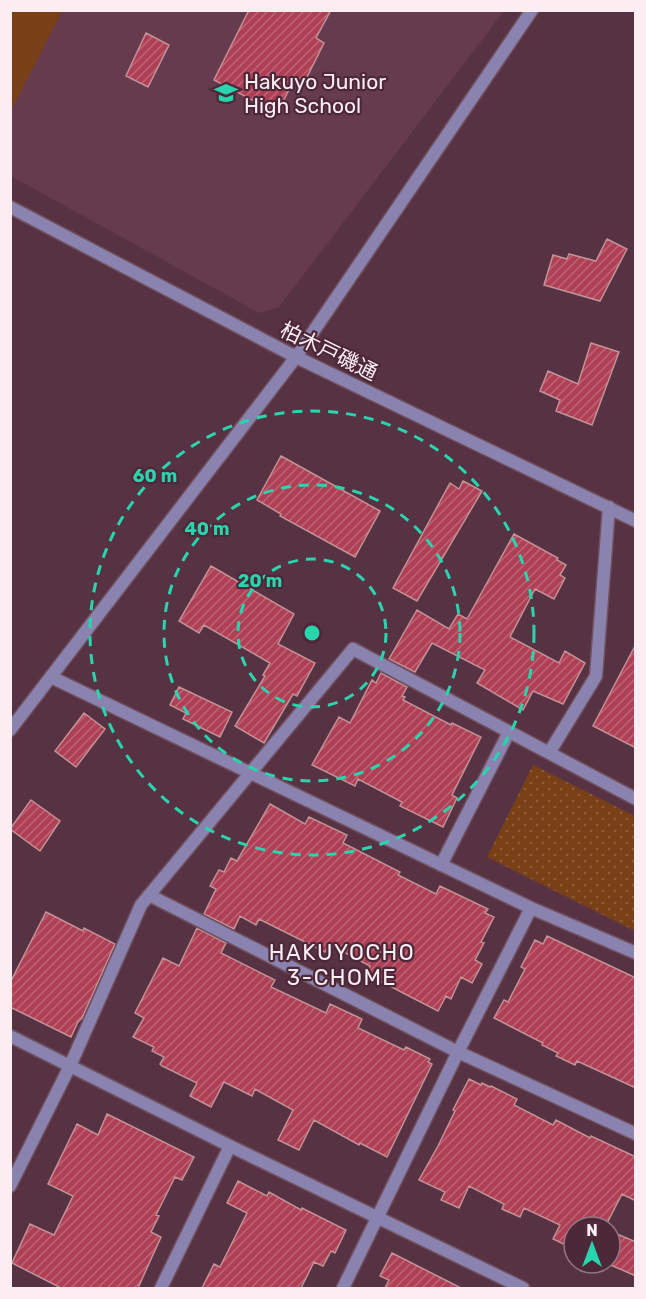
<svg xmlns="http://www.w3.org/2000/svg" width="646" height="1299" viewBox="0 0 646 1299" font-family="Rubik,'Noto Sans JP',sans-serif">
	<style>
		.built { fill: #663b4e }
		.park { fill: url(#park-dots) }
		.pitch { fill: #794018 }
		.building { fill: url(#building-hatch); stroke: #c39297; stroke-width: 1.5 }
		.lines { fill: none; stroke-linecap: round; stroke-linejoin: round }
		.minor-casing { stroke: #71505f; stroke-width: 15 }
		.tertiary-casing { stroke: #71505f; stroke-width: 15 }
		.minor { stroke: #8a83af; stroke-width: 12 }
		.tertiary { stroke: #8a83af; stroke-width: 12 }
		.ring { fill: none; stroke: #28d5ad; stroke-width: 3; stroke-dasharray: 10 8 }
		.labels { text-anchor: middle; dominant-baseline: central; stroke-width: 4.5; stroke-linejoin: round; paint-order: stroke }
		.poi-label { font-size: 21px; fill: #fcedf3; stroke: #4c2838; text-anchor: start }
		.street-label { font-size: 21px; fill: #fcedf3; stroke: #4c2838 }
		.neighbourhood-label { font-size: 22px; letter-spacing: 1.5px; fill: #fcedf3; stroke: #4c2838 }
		.centre { fill: #28d5ad; stroke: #4c2838; stroke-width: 3 }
		.ring-label { font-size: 18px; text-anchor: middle; font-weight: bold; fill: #28d5ad; stroke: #4c2838; stroke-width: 4.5; stroke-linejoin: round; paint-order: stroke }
	</style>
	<defs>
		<pattern id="park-dots" width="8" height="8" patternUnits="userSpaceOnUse" patternTransform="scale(1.5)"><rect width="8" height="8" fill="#794018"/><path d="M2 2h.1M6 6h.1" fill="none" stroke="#8d5c3a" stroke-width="1.8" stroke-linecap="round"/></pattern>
		<pattern id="building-hatch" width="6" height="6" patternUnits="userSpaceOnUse" patternTransform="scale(1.5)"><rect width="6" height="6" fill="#af3f54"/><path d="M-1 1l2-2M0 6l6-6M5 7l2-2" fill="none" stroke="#bf6475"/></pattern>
	</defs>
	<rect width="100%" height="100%" fill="#573243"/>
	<path class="built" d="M11 11H504L279 307 259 313 11 176Z"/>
	<path class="park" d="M533 765 635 816V931L487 857Z"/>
	<path class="pitch" d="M11 10 62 11 11 111 10 11Z"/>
	<path class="building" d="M249 10H331L316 38 324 43 302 87 293 82 277 113 214 80Z
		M146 33 169 45 148 87 126 76Z
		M607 239 627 249 600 301 544 285 553 255 567 259 569 254 596 261Z
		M591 343 619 352 592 425 556 411 560 400 540 391 548 371 578 384Z
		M281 456 380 511 355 557 280 516 281 514 257 500Z
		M463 481 482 491 417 601 393 588 450 483 459 489Z
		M514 534 558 558 557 560 566 565 560 575 565 578 554 599 535 589 510 637 559 663 565 651 585 663 563 704 533 691 523 710 477 683 485 670 432 643 415 672 389 659 417 610 449 629 458 614 467 619Z
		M211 566 294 614 278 644 315 663 297 696 293 694 264 743 235 726 265 676 263 675 270 663 204 625 199 633 179 621Z
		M636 644V748L593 726Z
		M381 673 407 687 402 696 405 697 403 700 451 725 452 723 481 737 452 795 457 798 443 827 400 806 402 802 358 779 355 786 312 765 339 717 350 723 372 680 376 683Z
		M179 687 232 712 220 737 183 719 186 713 170 705Z
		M84 713 105 729 76 767 55 751Z
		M31 800 60 821 40 851 10 829Z
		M270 804 305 824 309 817 347 835 343 843 400 872 398 875 436 894 440 886 488 909 485 913 494 917 481 942 484 943 475 960 482 964 472 983 461 977 451 999 446 996 438 1011 366 974 370 966 329 944 325 952 259 919 256 925 240 916 234 929 204 914 216 889 210 886 219 870 224 872 231 858 237 861Z
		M46 912 83 931 84 928 115 944 82 1018 78 1022 71 1037 10 1007V983Z
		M197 928 226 943 221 953 275 980 271 987 326 1013 330 1004 362 1019 358 1028 404 1050 406 1047 430 1059 428 1062 432 1064 387 1157 360 1143 359 1145 314 1120 299 1150 278 1140 293 1110 255 1089 252 1096 224 1082 211 1107 190 1096 197 1083 162 1066 160 1064 164 1057 152 1051 154 1047 133 1037 144 1018 135 1013 163 958 179 966Z
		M547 936 636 978V1088L577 1061 575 1065 556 1056 558 1053 542 1045 543 1043 494 1018 504 1000 508 1002 525 969 521 967 535 940 543 944Z
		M469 1079 481 1085 482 1083 490 1087 491 1086 517 1099 514 1105 553 1125 556 1120 590 1138 591 1136 636 1157V1201L622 1194 605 1227H574V1249L553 1239 560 1225 524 1208 520 1217 502 1209 504 1204 469 1186 459 1208 441 1200 445 1192 419 1180 438 1146 455 1111 453 1110Z
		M107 1114 194 1157 182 1180 175 1177 156 1215 159 1216 151 1232 161 1237 138 1288H61L12 1263 30 1224 54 1235 73 1196 48 1184 77 1124 98 1135Z
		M238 1181 267 1196 269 1192 301 1210 302 1208 346 1230 335 1253 331 1251 323 1266 314 1262 301 1288H202L214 1264 220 1267 247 1213 227 1203Z
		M610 1231 636 1242V1276L606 1263H610Z
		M392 1253 461 1288H385L389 1280 380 1276Z"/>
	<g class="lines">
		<g class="minor-casing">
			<path id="minor" d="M51 677 531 908 636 953
				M549 753 596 676 609 507
				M441 865 509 732
				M149 895 458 1052 636 1134
				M10 1036 230 1146 523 1288
				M10 1186 70 1066 141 905 353 649 636 799
				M161 1288 230 1146
				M343 1288 458 1052 531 908"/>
		</g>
		<g class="tertiary-casing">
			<path id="tertiary" d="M10 207 296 357 636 521
				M10 730 296 357 532 10"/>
		</g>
		<use href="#minor" class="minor"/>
		<use href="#tertiary" class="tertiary"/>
	</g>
	<g class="ring">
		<circle cx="312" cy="633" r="74"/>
		<circle cx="312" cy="633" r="148"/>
		<circle cx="312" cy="633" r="222"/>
	</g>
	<defs>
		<g id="school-bare" transform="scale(1.8)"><path d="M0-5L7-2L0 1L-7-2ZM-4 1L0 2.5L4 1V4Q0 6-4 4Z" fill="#28d5ad" stroke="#4c2838" stroke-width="2.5" paint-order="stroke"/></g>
	</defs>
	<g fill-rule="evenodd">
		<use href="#school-bare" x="226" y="93"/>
	</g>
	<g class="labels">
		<g class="poi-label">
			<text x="244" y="81">Hakuyo Junior<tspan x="244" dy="24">High School</tspan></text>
		</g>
		<g class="street-label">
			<text transform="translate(329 351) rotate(26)">柏木戸磯通</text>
		</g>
		<g class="neighbourhood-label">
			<text x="342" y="952">HAKUYOCHO<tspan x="342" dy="25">3-CHOME</tspan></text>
		</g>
	</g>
	<circle cx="312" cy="633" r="9" class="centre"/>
	<g class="ring-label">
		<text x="155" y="482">60 m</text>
		<text x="207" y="535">40 m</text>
		<text x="260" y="587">20 m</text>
	</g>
	<rect width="646" height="1299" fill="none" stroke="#fcedf3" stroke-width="24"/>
	<g transform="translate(592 1245)"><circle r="28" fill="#4c2838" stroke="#927783" stroke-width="1.5"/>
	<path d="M0-4.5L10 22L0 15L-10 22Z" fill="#28d5ad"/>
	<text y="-9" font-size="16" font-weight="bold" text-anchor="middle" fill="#fcedf3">N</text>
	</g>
</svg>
